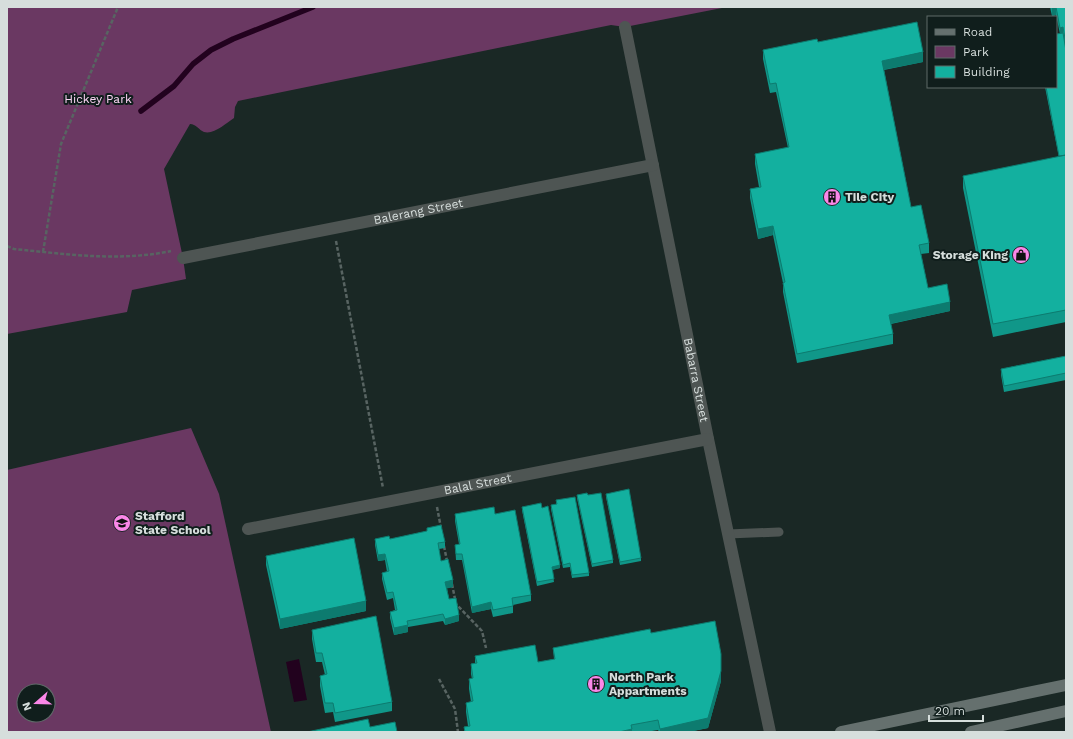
<svg xmlns="http://www.w3.org/2000/svg" width="1073" height="739" viewBox="0 0 1073 739" font-family="'Work Sans',sans-serif">
	<style>
		.green { fill: #6a3862; fill-rule: evenodd }
		.water { fill: #22021e }
		.lines { fill: none; stroke-linecap: round; stroke-linejoin: round }
		.stream { stroke: #22021e; stroke-width: 5.5 }
		.path { stroke: #586462; stroke-width: 2.5; stroke-dasharray: 4 2; stroke-linecap: butt }
		.lane { stroke: #4e5553; stroke-width: 9 }
		.street { stroke: #4e5553; stroke-width: 12 }
		.secondary { stroke: #65706e; stroke-width: 12 }
		.wall { fill: #109789 }
		.shaded-wall { fill: #0d7b6f }
		.building { fill: #13b09f; stroke: #0d7b6f }
		.labels { text-anchor: middle; dominant-baseline: central; stroke-width: 4; stroke-linejoin: round; paint-order: stroke }
		.park-label { font-size: 12px; fill: #fcd4f4; stroke: #101e1c }
		.poi-label { font-size: 12px; font-weight: bold; fill: #d6dedc; stroke: #101e1c; text-anchor: start }
		.street-label { font-size: 12px; fill: #d6dedc; stroke: #101e1c }
	</style>
	<rect width="100%" height="100%" fill="#1a2825"/>
	<path class="green" d="M7 7H727L625 27 611 25 238 101 235 107 234 118C226 123 214 135 204 132 199 130 196 124 190 124L164 169 183 258 186 279 132 290 127 312 7 334Z
		M191 428 219 494 271 732H7V470ZM24 691H48V715H24Z"/>
	<path class="water" d="M299 659 307 700 294 702 286 662Z"/>
	<g class="lines">
		<path class="stream" d="M141 111 174 86 193 64 211 50 233 39 313 7"/>
		<path class="path" d="M336 241 383 488
			M7 246 14 249C66 254 119 262 171 251
			M43 252 61 144 118 7
			M437 507 441 528
			M444 546 447 561
			M452 584 456 604 482 631 486 648
			M439 679 455 709 458 732"/>
		<path class="lane" d="M728 534 779 532"/>
		<g class="street">
			<path id="s1" d="M625 27 708 439 770 732"/>
			<path id="s2" d="M183 258 653 165"/>
			<path id="s3" d="M248 529 708 439"/>
		</g>
		<path class="secondary" d="M841 732 1066 685
			M971 732 1066 711"/>
	</g>
	<path class="wall" d="M1050 7H1066V322L993 337 963 188V176L1059 157 1045 87H1056L1060 34 1056 15 1052 16Z
		M818 42 923 62 884 70 911 207 929 243V253L921 254 928 288 950 311 891 324 893 334V344L797 363 783 292V283L773 235 758 239 750 198V189L759 187 755 164V154L788 148 776 92 770 93 763 59V50Z
		M1066 356V380L1004 392 1001 375V369Z
		M606 494 641 558V561L620 565 606 497Z
		M577 495H588L613 560V563L592 567 577 498Z
		M556 500 589 573V576L572 578 570 567 563 568 551 509V505H556Z
		M522 507 560 568 552 570 554 582 537 586 522 510Z
		M455 514H495L531 595V601L513 605V613L493 617 491 609 472 613 462 560H456L455 545 459 544 455 521Z
		M427 528 445 542V548L439 549 441 561 453 587 447 588 449 599 459 621 445 625 443 621 408 627V632L394 635 390 618V612L395 610 393 598 387 600 382 579V573L387 572 385 560 378 561 375 545V539H390L427 531Z
		M266 556 366 611 280 629 266 565Z
		M312 630 392 702V711L335 722 333 712 325 713 320 686V676L325 675 322 662H316L312 639Z
		M651 633 721 681 708 728 688 732H659L658 730 646 732H464V727L468 726 466 712V703L471 702 469 689V679H472L471 674V664L475 663V656L538 662 554 659 553 648Z"/>
	<path class="shaded-wall" d="M1052 7H1056V15L1052 16Z
		M1063 27V36L1060 37V28Z
		M923 52V62L882 70V61Z
		M773 226V235L758 239V229Z
		M950 302V311L889 324V315Z
		M385 554V560L378 561V555Z
		M560 565V568L552 570V567Z
		M453 580V587L445 589V582Z
		M366 601V611L280 629V619Z
		M491 602V609L472 613V607Z
		M459 615V621L445 625V619Z
		M408 625V632L394 635V628Z
		M721 671V681L708 728 688 732H660V729Z
		M632 729V732H619Z"/>
	<path class="building" d="M1056 7H1066V44L1063 27 1060 28Z
		M917 22 923 52 882 61 911 207 921 205 929 243 919 245 928 288 947 284 950 302 889 315 893 334 797 354 783 283 785 282 773 226 758 229 750 189 761 187 755 154 789 147 776 83 770 84 763 50 817 39 818 42Z
		M1063 33 1066 51V155L1059 156 1046 87H1056V34Z
		M1066 155V310L993 324 963 176Z
		M1066 356V373L1004 386 1001 369Z
		M629 489 641 558 620 562 606 494Z
		M587 493 588 495 601 493 613 560 592 564 577 495Z
		M575 497 589 573 572 575 570 563 563 565 551 505 557 504 556 500Z
		M541 503 542 508 548 506 560 565 552 567 554 579 537 582 522 507Z
		M494 507 495 514 515 510 531 595 512 598 513 606 493 610 491 602 472 607 462 554H456L455 545 460 544 455 514Z
		M441 525 445 542 438 543 441 561 448 559 453 580 445 582 449 599 456 598 459 615 445 619 443 614 407 621 408 625 394 628 390 612 397 610 393 592 387 593 382 573 389 571 385 554 378 555 375 539 389 536 390 539 427 531V528Z
		M354 538 366 601 280 619 266 556Z
		M376 616 392 702 335 713 333 703H325L320 676 327 674 322 653H316L312 630Z
		M715 621 721 654V671L708 718 660 729 658 720 631 725 632 729 619 732H465L464 727 470 726 466 703 473 701 469 679 473 678 471 664 477 663 475 656 535 645 538 662 555 659 553 648 650 629 651 633Z
		M368 719 370 727 395 722 397 732H307Z"/>
	<defs>
		<g id="building-disc" transform="scale(0.9)"><circle r="9.5" fill="#fa87e8" stroke="#101e1c"/><path d="M-4-6H4V6H1V3H-1V6H-4ZM-2.5-4.3h1.7v1.8h-1.7ZM.8-4.3h1.7v1.8H.8ZM-2.5-1h1.7V.8h-1.7ZM.8-1h1.7V.8H.8Z" fill="#111"/></g>
		<g id="shop-disc" transform="scale(0.9)"><circle r="9.5" fill="#fa87e8" stroke="#101e1c"/><path d="M-5-2.5h2.3a2.7 3.5 0 0 1 5.4 0H5L5.5 6h-11ZM-1.5-2.5h3a1.5 2.3 0 0 0-3 0Z" fill="#111"/></g>
		<g id="school-disc" transform="scale(0.9)"><circle r="9.5" fill="#fa87e8" stroke="#101e1c"/><path d="M0-5L7-2L0 1L-7-2ZM-4 1L0 2.5L4 1V4Q0 6-4 4Z" fill="#111"/></g>
	</defs>
	<g fill-rule="evenodd">
		<use href="#building-disc" x="832" y="197"/>
		<use href="#shop-disc" x="1021" y="255"/>
		<use href="#school-disc" x="122" y="523"/>
		<use href="#building-disc" x="596" y="684"/>
	</g>
	<g class="labels">
		<g class="park-label">
			<text x="98" y="99">Hickey Park</text>
		</g>
		<g class="poi-label">
			<text x="845" y="197">Tile City</text>
			<text x="1008" y="255" text-anchor="end">Storage King</text>
			<text x="135" y="516">Stafford<tspan x="135" dy="14">State School</tspan></text>
			<text x="609" y="677">North Park<tspan x="609" dy="14">Appartments</tspan></text>
		</g>
		<g class="street-label">
			<text stroke="none"><textPath href="#s2" startOffset="240">Balerang Street</textPath></text>
			<text stroke="none"><textPath href="#s1" startOffset="360">Babarra Street</textPath></text>
			<text stroke="none"><textPath href="#s3" startOffset="234">Balal Street</textPath></text>
		</g>
	</g>
	<rect width="1073" height="739" fill="none" stroke="#d6dedc" stroke-width="16"/>
	<rect x="927" y="16" width="130" height="72" fill="#101e1c" stroke="#5f6b69"/>
	<rect x="935" y="29" width="20" height="6" fill="#65706e" stroke="#5f6b69"/>
	<text x="963" y="36" font-size="12" fill="#d6dedc">Road</text>
	<rect x="935" y="46" width="20" height="12" fill="#6a3862" stroke="#5f6b69"/>
	<text x="963" y="56" font-size="12" fill="#d6dedc">Park</text>
	<rect x="935" y="66" width="20" height="12" fill="#13b09f" stroke="#5f6b69"/>
	<text x="963" y="76" font-size="12" fill="#d6dedc">Building</text>
	<g transform="translate(36 703) rotate(250)"><circle r="19" fill="#101e1c" stroke="#5f6b69"/>
	<path d="M0-3L7 15L0 10L-7 15Z" fill="#fa87e8"/>
	<text y="-6" font-size="11" font-weight="bold" text-anchor="middle" fill="#d6dedc">N</text>
	</g>
	<path d="M929 715v6h54v-6" fill="none" stroke="#d6dedc" stroke-width="2"/>
	<text x="935" y="715" font-size="12" fill="#d6dedc" stroke="#101e1c" stroke-width="3" paint-order="stroke">20 m</text>
</svg>
